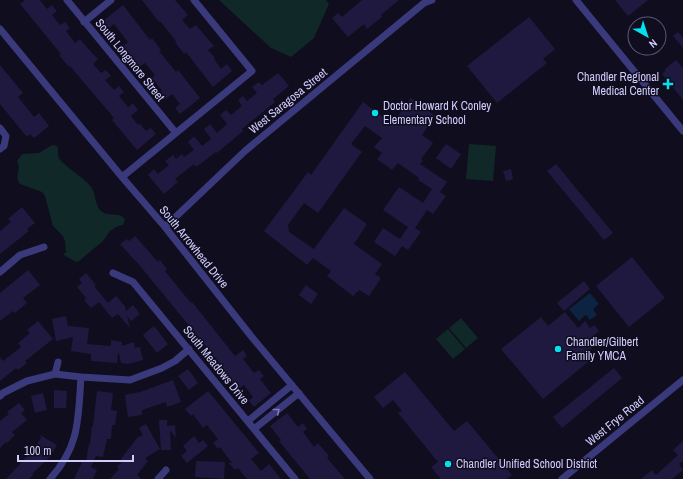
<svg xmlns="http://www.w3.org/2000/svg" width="683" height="479" viewBox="0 0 683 479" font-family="'Archivo Narrow',sans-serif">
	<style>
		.green { fill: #102827 }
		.water { fill: #0d2342 }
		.building { fill: #20193f }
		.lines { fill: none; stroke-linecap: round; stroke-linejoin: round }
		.minor { stroke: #3a397c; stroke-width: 7 }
		.oneway { stroke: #7e7bb6 }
		.poi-dot { fill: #07deee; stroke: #0f0d1e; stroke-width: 1.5 }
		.labels { text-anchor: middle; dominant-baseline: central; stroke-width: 3; stroke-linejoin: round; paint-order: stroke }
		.street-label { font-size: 12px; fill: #d0ccfd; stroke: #0f0d1e }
		.poi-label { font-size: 12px; fill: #d0ccfd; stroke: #0f0d1e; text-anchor: start }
	</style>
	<rect width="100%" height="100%" fill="#0f0d1e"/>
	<path class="green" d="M219 0H326L329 4 314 38 291 57 271 48Z
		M469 144 496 146 493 181 466 179Z
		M52 145 57 146C59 150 57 154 59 158 61 164 85 178 91 187 96 194 95 204 100 210 107 218 119 211 125 219L123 225 118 226 110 231 103 241 79 261 76 262 64 255V253H66L65 241 63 236 53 226 45 196 42 192 20 184C14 176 22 169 17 161L22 154 39 153Z
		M461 318 478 338 466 348 449 328Z
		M448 329 465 349 453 359 436 339Z"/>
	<path class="water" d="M590 293 599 304 593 309 597 315 590 320 586 315 579 321 569 309Z"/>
	<path class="building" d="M25 0H40L47 9 52 5 57 11 52 15 60 25 65 22 70 28 66 31 75 43 80 39 92 53 98 59 93 64 101 73 106 70 111 76 105 80 114 90 119 86 124 92 119 96 128 107 133 103 138 110 131 116 138 125 140 124 146 131 151 128 156 134 137 150 112 120 114 118 98 99 70 66 69 67 59 55 61 54 20 4Z
		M142 0H175L188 15 182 20 190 29 196 25 214 46 208 50 215 58 214 59 221 69 227 64 232 71 213 87 186 52 184 54 175 42 176 41 160 21 159 22Z
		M362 0H399L381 15 382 17 367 29 364 24 348 37 332 18 338 13 342 17Z
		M615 0H648L628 16Z
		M123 5 150 40 152 38 161 50 159 51 176 72 178 70 200 98 180 114 175 108 180 104 172 94 166 99 160 92 162 91 152 78 155 75 145 63 139 67 123 46 128 42 114 24 109 28 103 21Z
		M529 17 555 49 543 59 547 63 497 103 467 66Z
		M678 32 683 38V48L673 36Z
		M676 60 683 68V100L662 74 666 70 665 69Z
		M0 65 23 93 18 97 34 117 39 113 49 126 34 138 30 134 27 137 0 104Z
		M278 73 289 86 273 99 275 102 242 129 243 131 217 153 216 152 196 167 194 164 175 179 178 182 164 194 148 175 154 169 158 174 169 165 165 161 173 155 176 159 182 154 184 157 194 150 188 142 194 136 202 146 211 139 204 129 210 124 217 133 227 124 220 115 226 110 231 115 242 106 238 100 243 96 247 101 257 93 252 87 259 82 262 85Z
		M411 98 435 116 422 135 433 143 421 159 423 161 420 164 447 182 440 192 446 196 433 214 427 210 415 228 421 232 408 250 402 246 395 256 374 242 383 228 400 239 408 227 383 210 399 187 423 203 432 189 418 180 419 178 398 163 392 170 377 159 382 153 374 147 382 138 365 126 351 144 362 152 318 213 304 203 288 225 289 232 314 249 344 208 367 224 354 244 382 264 375 274 381 278 369 296 359 290 353 296 327 276 331 271 313 258 307 265 264 231 308 172 311 175 363 102 392 124Z
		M446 144 461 154 451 169 436 158Z
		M556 164 613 233 604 240 547 171Z
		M511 169 513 179 506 181 503 171Z
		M22 207 35 223 27 229 29 231 0 254V231L11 222 8 219Z
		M135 236 158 262 160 260 167 269 165 271 177 286 191 303 192 302 235 356 243 350 247 356 243 359 254 373 259 370 264 376 260 379 271 393 254 407 249 401 253 397 244 385 237 390 220 368 222 366 141 267 120 244 127 239 129 241Z
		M632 257 665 298 629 327 596 286Z
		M28 270 40 285 23 298 27 303 15 313 13 311 0 321V293Z
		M86 273 96 285 94 286 108 303 116 296 125 306 126 311 133 305 140 314 131 321 127 316 130 328 118 314 112 318 99 302 91 308 84 300 86 298 77 287 82 283 79 279Z
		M584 281 590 289 564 311 557 303Z
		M306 285 318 294 311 304 299 295Z
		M565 312 578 328 585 321 590 328 594 325 599 331 591 338 596 344 589 351 594 357 543 399 501 349 541 317 548 326Z
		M66 316 68 326 89 328 87 344 111 346V340L122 342V346L134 342 135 348 140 347 143 360 128 364 121 363 119 353H118L117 363 91 361V354L71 351 73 337 56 341 52 319Z
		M38 321 53 339 25 361 27 363 18 370 16 368 0 381V357L3 361 21 347 18 343 30 333 27 330Z
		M154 326 168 344 157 353 143 335Z
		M614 368 622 378 562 428 553 417Z
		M188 369 198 383 189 390 178 376Z
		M405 372 454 431 467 421 512 475 507 479H441L431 467 438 462 398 413 402 411 393 400 383 408 374 397Z
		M173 380 181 402 167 407 166 402 142 410V415L128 417 125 395 140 392Z
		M54 390 67 391 66 408H54Z
		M97 391 113 393 111 410 117 411 115 425H112L111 439H107L103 457 96 456 91 467 97 470 93 479H74L83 460 86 461 89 444H90L92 426H93Z
		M208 391 259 453 251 459 261 471 269 464 281 479H247L238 468 235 470 229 463H232L220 447 218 449 213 443 218 439 207 425 203 428 193 414 191 416 185 409Z
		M43 393 47 410 35 413 31 396Z
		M19 403 25 410 21 413 27 420 12 432 15 435 7 443 6 442 0 448V421L9 414 7 412Z
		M287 413 298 427 303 423 307 429 303 432 314 447 318 443 329 456 327 458 345 479H310L279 441 281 440 270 426Z
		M159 420H167V426L175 425 176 438 170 430 171 450H161Z
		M146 424 160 449 145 458 148 461 137 475 141 479H110L119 469 117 467 123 461 121 459 137 438 143 435 139 428Z
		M40 435 57 445 50 457 32 474 33 475 29 479H6L34 449 41 438Z
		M194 436 199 443 203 440 208 446 187 463 181 456 187 451 183 446Z
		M683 441V461L679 464 683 470 672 479H641L652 470 656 475 678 455 673 450Z
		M196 461 225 462 224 479 195 477Z"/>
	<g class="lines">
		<path class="minor" d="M67 0 176 133
			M576 0 683 131
			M84 22 111 0
			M0 29 122 177 165 227 251 336 370 479
			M0 128 6 136 4 146 0 149
			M122 177 252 71 194 0
			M165 227 245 151 424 3 432 0
			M0 272 20 255 44 247
			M113 273 133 282 295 479
			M55 374 58 362
			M0 396 3 393 27 381 55 374 81 377 130 380 162 368 175 361 189 349
			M248 421 292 385
			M254 429 299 393
			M50 479C80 446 78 419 81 377
			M158 479 166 470
			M562 479 683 380"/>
	</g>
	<defs><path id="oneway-chevron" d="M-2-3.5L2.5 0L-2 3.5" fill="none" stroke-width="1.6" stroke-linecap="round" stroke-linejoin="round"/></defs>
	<use class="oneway" href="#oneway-chevron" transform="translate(277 411) rotate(-39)"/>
	<g class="poi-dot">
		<path d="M666 78h4v4h4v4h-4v4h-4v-4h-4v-4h4z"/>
		<circle cx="375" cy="113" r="4"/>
		<circle cx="558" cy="349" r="4"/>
		<circle cx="448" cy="464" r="4"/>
	</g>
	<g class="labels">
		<g class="street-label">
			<text transform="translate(130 60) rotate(51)">South Longmore Street</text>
			<text transform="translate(288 101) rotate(-39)">West Saragosa Street</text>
			<text transform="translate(194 247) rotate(51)">South Arrowhead Drive</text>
			<text transform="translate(216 365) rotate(51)">South Meadows Drive</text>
			<text transform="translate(615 421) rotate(-39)">West Frye Road</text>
		</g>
		<g class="poi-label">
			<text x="659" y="77" text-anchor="end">Chandler Regional<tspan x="659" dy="14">Medical Center</tspan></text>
			<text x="383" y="106">Doctor Howard K Conley<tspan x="383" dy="14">Elementary School</tspan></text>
			<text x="566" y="342">Chandler/Gilbert<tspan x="566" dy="14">Family YMCA</tspan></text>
			<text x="456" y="464">Chandler Unified School District</text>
		</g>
	</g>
	<g transform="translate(647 36) rotate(141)"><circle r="19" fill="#0f0d1e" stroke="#5c5977"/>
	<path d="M0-3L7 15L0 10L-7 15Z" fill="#07deee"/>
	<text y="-6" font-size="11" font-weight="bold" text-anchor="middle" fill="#d0ccfd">N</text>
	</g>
	<path d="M18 455v6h115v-6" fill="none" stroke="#d0ccfd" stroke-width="2"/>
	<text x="24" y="455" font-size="12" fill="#d0ccfd" stroke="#0f0d1e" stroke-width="3" paint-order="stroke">100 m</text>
</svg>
